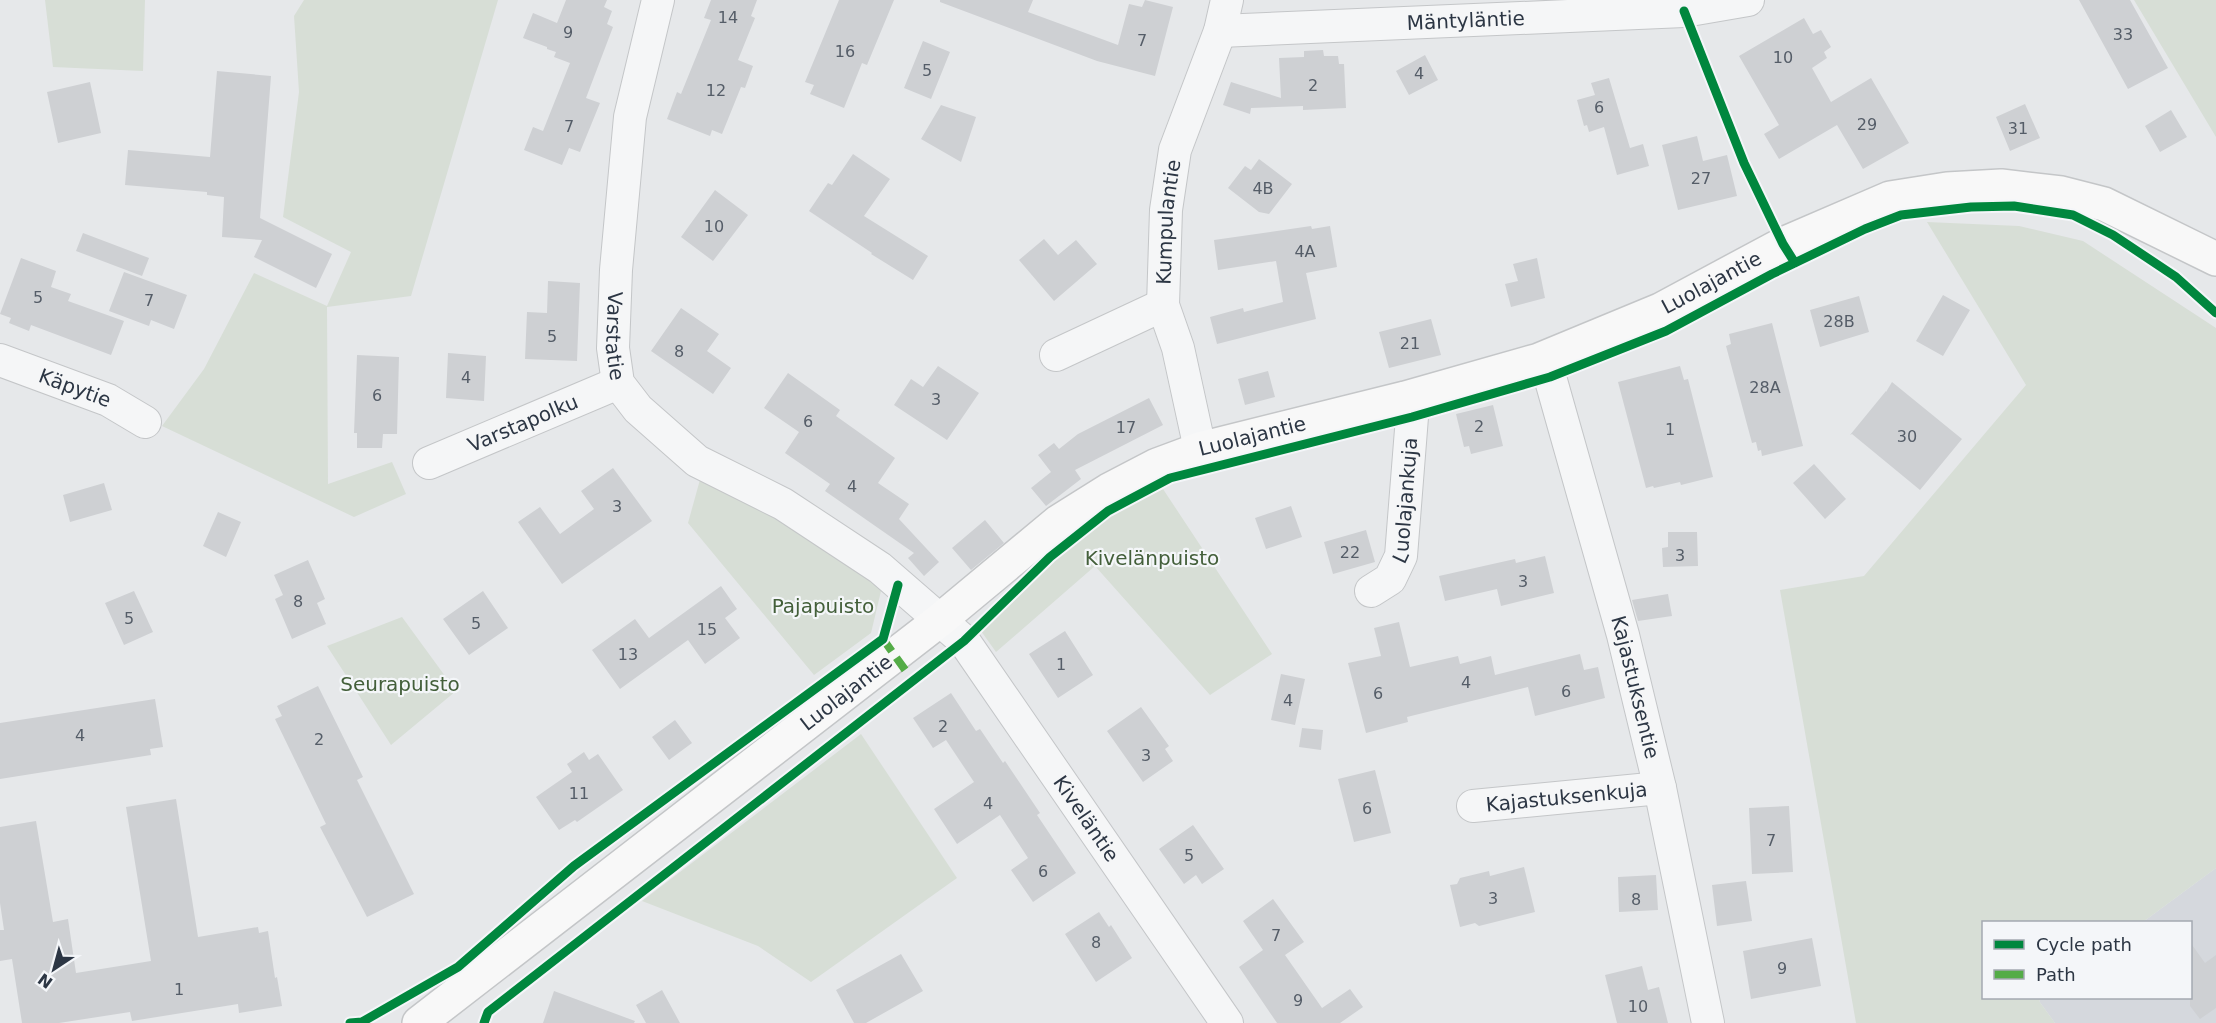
<svg xmlns="http://www.w3.org/2000/svg" width="2216" height="1023" viewBox="0 0 2216 1023" font-family="'DejaVu Sans',sans-serif">
	<style>
		.built { fill: #d5d8dd }
		.green { fill: #d7ded6 }
		.building { fill: #ced0d3 }
		.lines { fill: none; stroke-linecap: round; stroke-linejoin: round }
		.street-casing { stroke: #c4c6c8; stroke-width: 34 }
		.secondary-casing { stroke: #c4c6c8; stroke-width: 36 }
		.street { stroke: #f5f6f7; stroke-width: 32 }
		.secondary { stroke: #f8f8f8; stroke-width: 33 }
		.quiet { stroke: #54ac47; stroke-width: 8; stroke-dasharray: 15 8; stroke-linecap: butt }
		.cycleway-casing { stroke: #f4f6f9; stroke-width: 13 }
		.cycleway { stroke: #00873e; stroke-width: 9 }
		.labels { text-anchor: middle; dominant-baseline: central; stroke-width: 4.5; stroke-linejoin: round; paint-order: stroke }
		.number-label { font-size: 16px; fill: #555d68 }
		.street-label { font-size: 20px; fill: #2c3644; stroke: #f4f6f9 }
		.park-label { font-size: 20px; fill: #435f3a; stroke: #f4f6f9 }
	</style>
	<rect width="100%" height="100%" fill="#e6e8ea"/>
	<path class="built" d="M2216 868V1023H2055L2039 1001 2043 998H2190V922H2143Z"/>
	<path class="green" d="M45 0H145L143 71 53 67Z
		M304 0H498L411 296 327 307 328 484 392 462 406 494 354 517 162 426 204 369 254 273 327 306 351 252 283 217 299 92 294 16Z
		M2134 0H2216V137Z
		M1927 222 2019 226 2083 241 2216 328V868L2143 922H1984V998H2043L2039 1001 2055 1023H1856L1780 590 1864 576 2026 385Z
		M701 476 776 517 861 569 881 591 871 633 814 675 688 523Z
		M1163 489 1272 654 1210 695 1095 566 996 652 981 631 1054 560 1110 515Z
		M402 617 456 691 391 745 327 646Z
		M861 734 957 878 811 982 758 946 642 901Z"/>
	<path class="building" d="M566 0H607L604 7 612 11 607 24 613 27 586 98 600 103 580 152 569 148 562 165 524 150 533 127 543 131 570 63 554 57 556 52 547 49V47L523 38 533 13 557 23Z
		M711 0H757L751 16 755 18 738 60 753 66 745 88 741 87 722 134 712 130 710 136 667 119 677 92 681 94 711 20 704 18Z
		M839 0H894L867 65 862 63 844 108 810 94 814 85 805 82Z
		M940 0H1033L1028 12 1118 45 1129 4 1142 7 1145 0 1173 7 1155 76 1097 61 940 2Z
		M2079 0H2130L2168 68 2128 89Z
		M1804 18 1813 34 1821 30 1831 47 1824 52 1827 58 1812 68 1831 102 1871 78 1909 143 1863 169 1837 125 1779 159 1764 134 1779 125 1739 56Z
		M923 41 950 52 931 99 904 88Z
		M1323 50 1324 56H1338L1339 64H1344L1346 108 1303 110V106L1251 108 1250 114 1223 105 1231 82 1281 98 1279 58 1304 57V51Z
		M1425 55 1438 80 1409 95 1396 71Z
		M217 71 271 76 260 218 332 254 316 288 254 257 262 240 222 237 224 197 207 195V192L125 185 128 150 210 157Z
		M1609 78 1630 148 1643 144 1649 166 1617 175 1604 127 1589 132 1587 125 1584 126 1577 100 1595 95 1591 83Z
		M90 82 101 133 58 143 47 92Z
		M2025 104 2040 138 2010 151 1996 117Z
		M941 105 976 117 961 162 921 139Z
		M2171 110 2187 137 2160 152 2145 126Z
		M1697 136 1703 161 1727 155 1737 196 1678 210 1662 145Z
		M853 154 890 179 864 216 928 256 913 280 871 254 872 253 809 211 828 183 832 185Z
		M1259 159 1292 184 1269 214 1259 212 1228 188 1245 166 1251 170Z
		M715 190 748 215 713 261 681 237Z
		M1311 226 1312 229 1330 226 1337 267 1306 273 1316 319 1217 344 1210 317 1243 308 1244 312 1283 302 1276 261 1218 270 1214 240Z
		M83 233 149 258 142 276 76 251Z
		M1044 239 1058 255 1076 240 1097 264 1054 301 1019 260Z
		M21 258 56 271 51 287 71 294 68 301 124 321 111 355 31 325 29 331 9 323 11 318 0 314Z
		M1537 258 1545 298 1511 307 1505 284 1518 281 1513 264Z
		M124 272 187 295 174 329 151 320 149 326 109 311Z
		M548 281 580 283 577 361 525 359 527 312 547 313Z
		M1943 295 1970 310 1943 356 1916 341Z
		M1859 296 1869 332 1820 347 1810 310Z
		M681 308 719 334 707 351 731 368 713 394 651 351Z
		M1431 319 1441 355 1389 368 1379 332Z
		M1772 323 1803 446 1762 456 1761 450 1758 451 1756 442 1752 443 1726 346 1731 344 1729 334Z
		M448 353 486 356 484 401 446 398Z
		M357 355 399 357 397 434H383L382 448H357V433H354Z
		M938 366 979 393 947 440 894 405 911 379 923 387Z
		M1680 366 1684 380 1688 379 1713 477 1681 485 1680 482 1654 488 1653 486 1646 488 1618 382Z
		M1268 371 1275 397 1245 405 1238 379Z
		M788 373 840 410 836 416 895 458 878 483 909 504 899 519 939 562 924 576 908 558 914 553 825 491 830 484 785 453 799 432 764 408Z
		M1892 382 1962 439 1920 490 1852 434 1850 435 1886 391V392Z
		M1149 398 1163 425 1075 470 1081 479 1046 506 1031 488 1051 472 1038 455 1054 443 1059 449 1078 434Z
		M1493 405 1503 446 1471 454 1469 446 1464 447 1456 414Z
		M1814 464 1846 499 1825 519 1793 483Z
		M613 468 652 521 562 584 518 522 540 507 560 534 594 509 581 491Z
		M104 483 112 510 70 522 63 495Z
		M1291 506 1302 537 1266 549 1255 518Z
		M218 512 241 522 226 557 203 546Z
		M985 520 1004 543 971 570 952 548Z
		M1366 530 1375 562 1333 574 1324 542Z
		M1668 532H1697L1698 566 1663 567 1662 548 1668 547Z
		M1545 556 1554 593 1501 606 1497 589 1445 601 1439 576 1515 559 1516 563Z
		M308 560 325 599 317 603 326 624 292 639 275 599 283 595 274 575Z
		M721 586 737 609 725 618 740 638 705 664 688 640 620 689 592 650 635 619 649 638Z
		M134 591 153 632 124 645 105 603Z
		M483 591 508 628 469 655 443 619Z
		M1668 594 1672 616 1638 621 1632 600Z
		M1399 622 1410 667 1458 656 1460 664 1491 656 1495 675 1580 654 1584 670 1598 667 1605 698 1535 716 1528 687 1407 717 1408 722 1366 733 1348 663 1381 656 1374 628Z
		M1065 631 1093 675 1058 698 1029 654Z
		M1281 674 1305 679 1295 725 1271 720Z
		M318 686 363 777 357 780 414 894 367 917 320 827 326 824 275 719 282 716 277 706Z
		M951 693 976 731 980 729 1003 763 1005 761 1040 813 1037 815 1076 873 1033 902 1011 870 1028 858 1000 815 957 844 934 809 974 782 946 740 933 748 913 718Z
		M155 699 163 747 150 749 151 755 0 779V723Z
		M1141 707 1169 746 1165 749 1173 761 1143 782 1107 731Z
		M675 720 692 743 669 760 652 737Z
		M1302 728 1323 730 1321 750 1299 747Z
		M584 752 589 760 598 754 623 790 577 822 575 820 559 830 536 797 572 772 567 764Z
		M1375 770 1391 833 1354 842 1338 779Z
		M176 799 198 937 258 927 259 933 268 931 275 978 277 977 282 1006 239 1013 238 1004 132 1021 130 1012 59 1023H22L12 959 0 961V930H4L0 903V827L36 821 53 922 68 919 76 973 151 961 126 807Z
		M1789 806 1793 872 1752 874 1749 808Z
		M1193 825 1224 869 1202 884 1196 875 1184 884 1159 849Z
		M1524 867 1535 912 1479 926 1475 923 1460 927 1450 885 1457 884 1460 878 1489 871 1490 876Z
		M1656 875 1658 910 1619 912 1618 877Z
		M1746 881 1752 921 1717 926 1712 885Z
		M1273 899 1304 942 1285 955 1322 1008 1350 989 1363 1007 1340 1023H1277L1239 967 1263 950 1243 921Z
		M1099 912 1109 927 1111 925 1132 958 1096 982 1065 934Z
		M1812 938 1821 986 1751 999 1743 951Z
		M2190 942 2205 963 2216 955V1008L2200 1019 2190 1006Z
		M901 954 923 991 866 1023H854L836 990Z
		M1642 966 1648 990 1659 987 1668 1023H1617L1605 975Z
		M662 990 680 1023H646L636 1005Z
		M554 991 635 1021 634 1023H543Z"/>
	<g class="lines">
		<g class="street-casing">
			<g id="street">
				<path id="s1" d="M658 0 630 117 616 270 613 348 618 383 638 409 697 461 783 504 880 568 964 641 1227 1023"/>
				<path id="s2" d="M1220 31 1684 11 1748 0"/>
				<path d="M1056 355 1163 305"/>
				<path id="s3" d="M0 360 108 400 145 422"/>
				<path id="s4" d="M1539 360 1550 377 1623 635 1660 788 1708 1023"/>
				<path id="s5" d="M1200 449 1178 348 1163 305 1166 210 1175 150 1220 31 1227 0"/>
				<path id="s6" d="M429 463 618 383"/>
				<path id="s7" d="M1371 591 1390 579 1401 556 1412 417 1405 398"/>
				<path id="s8" d="M1473 806 1660 788"/>
			</g>
		</g>
		<g class="secondary-casing">
			<g id="secondary">
				<path id="s9" d="M419 1023 940 620 1058 522 1109 490 1157 465 1200 449 1405 398 1539 360 1660 310 1783 244 1890 198 1947 189 2001 186 2061 193 2104 204 2216 259"/>
			</g>
		</g>
		<use href="#street" class="street"/>
		<use href="#secondary" class="secondary"/>
		<path class="quiet" d="M883 639 913 681"/>
		<g class="cycleway-casing">
			<path id="cycleway" d="M1684 11 1744 163 1783 244 1795 263
				M350 1023 362 1022 458 967 574 866 883 639 898 585
				M484 1023 488 1012 964 641 1050 557 1108 511 1170 478 1412 417 1550 377 1666 331 1772 274 1865 229 1901 215 1971 207 2014 206 2073 215 2113 235 2176 277 2216 313"/>
		</g>
		<use href="#cycleway" class="cycleway"/>
	</g>
	<g class="labels">
		<g class="number-label">
			<text x="728" y="17">14</text>
			<text x="568" y="32">9</text>
			<text x="2123" y="34">33</text>
			<text x="1142" y="40">7</text>
			<text x="845" y="51">16</text>
			<text x="1783" y="57">10</text>
			<text x="927" y="70">5</text>
			<text x="1419" y="73">4</text>
			<text x="1313" y="85">2</text>
			<text x="716" y="90">12</text>
			<text x="1599" y="107">6</text>
			<text x="1867" y="124">29</text>
			<text x="569" y="126">7</text>
			<text x="2018" y="128">31</text>
			<text x="1701" y="178">27</text>
			<text x="1263" y="188">4B</text>
			<text x="714" y="226">10</text>
			<text x="1305" y="251">4A</text>
			<text x="38" y="297">5</text>
			<text x="149" y="300">7</text>
			<text x="1839" y="321">28B</text>
			<text x="552" y="336">5</text>
			<text x="1410" y="343">21</text>
			<text x="679" y="351">8</text>
			<text x="466" y="377">4</text>
			<text x="1765" y="387">28A</text>
			<text x="377" y="395">6</text>
			<text x="936" y="399">3</text>
			<text x="808" y="421">6</text>
			<text x="1479" y="426">2</text>
			<text x="1126" y="427">17</text>
			<text x="1670" y="429">1</text>
			<text x="1907" y="436">30</text>
			<text x="852" y="486">4</text>
			<text x="617" y="506">3</text>
			<text x="1350" y="552">22</text>
			<text x="1680" y="555">3</text>
			<text x="1523" y="581">3</text>
			<text x="298" y="601">8</text>
			<text x="129" y="618">5</text>
			<text x="476" y="623">5</text>
			<text x="707" y="629">15</text>
			<text x="628" y="654">13</text>
			<text x="1061" y="664">1</text>
			<text x="1466" y="682">4</text>
			<text x="1566" y="691">6</text>
			<text x="1378" y="693">6</text>
			<text x="1288" y="700">4</text>
			<text x="943" y="726">2</text>
			<text x="80" y="735">4</text>
			<text x="319" y="739">2</text>
			<text x="1146" y="755">3</text>
			<text x="579" y="793">11</text>
			<text x="988" y="803">4</text>
			<text x="1367" y="808">6</text>
			<text x="1771" y="840">7</text>
			<text x="1189" y="855">5</text>
			<text x="1043" y="871">6</text>
			<text x="1493" y="898">3</text>
			<text x="1636" y="899">8</text>
			<text x="1276" y="935">7</text>
			<text x="1096" y="942">8</text>
			<text x="1782" y="968">9</text>
			<text x="179" y="989">1</text>
			<text x="1298" y="1000">9</text>
			<text x="1638" y="1006">10</text>
		</g>
		<g class="street-label">
			<text stroke="none"><textPath href="#s2" startOffset="246">Mäntyläntie</textPath></text>
			<text stroke="none"><textPath href="#s5" startOffset="232">Kumpulantie</textPath></text>
			<text stroke="none"><textPath href="#s9" startOffset="1512">Luolajantie</textPath></text>
			<text stroke="none"><textPath href="#s1" startOffset="340">Varstatie</textPath></text>
			<text stroke="none"><textPath href="#s3" startOffset="80">Käpytie</textPath></text>
			<text stroke="none"><textPath href="#s6" startOffset="102">Varstapolku</textPath></text>
			<text stroke="none"><textPath href="#s9" startOffset="1026">Luolajantie</textPath></text>
			<text stroke="none"><textPath href="#s7" startOffset="104">Luolajankuja</textPath></text>
			<text stroke="none"><textPath href="#s4" startOffset="342">Kajastuksentie</textPath></text>
			<text stroke="none"><textPath href="#s9" startOffset="540">Luolajantie</textPath></text>
			<text stroke="none"><textPath href="#s8" startOffset="94">Kajastuksenkuja</textPath></text>
			<text stroke="none"><textPath href="#s1" startOffset="1038">Kiveläntie</textPath></text>
		</g>
		<g class="park-label">
			<text x="1152" y="558">Kivelänpuisto</text>
			<text x="823" y="606">Pajapuisto</text>
			<text x="400" y="684">Seurapuisto</text>
		</g>
	</g>
	<rect x="1982" y="921" width="210" height="78" fill="#f4f6f9" stroke="#a4a9b1" stroke-width="1.5"/>
	<rect x="1994" y="940" width="30" height="9" fill="#00873e" stroke="#a4a9b1" stroke-width="1.5"/>
	<text x="2036" y="951" font-size="18" fill="#2c3644">Cycle path</text>
	<rect x="1994" y="970" width="30" height="9" fill="#54ac47" stroke="#a4a9b1" stroke-width="1.5"/>
	<text x="2036" y="981" font-size="18" fill="#2c3644">Path</text>
	<g transform="translate(54 969) rotate(216)" stroke="#f4f6f9" stroke-width="4.5" paint-order="stroke">
	<path d="M0-4.5L10 22L0 15L-10 22Z" fill="#2c3644"/>
	<text y="-9" font-size="16" font-weight="bold" text-anchor="middle" fill="#2c3644">N</text>
	</g>
</svg>
